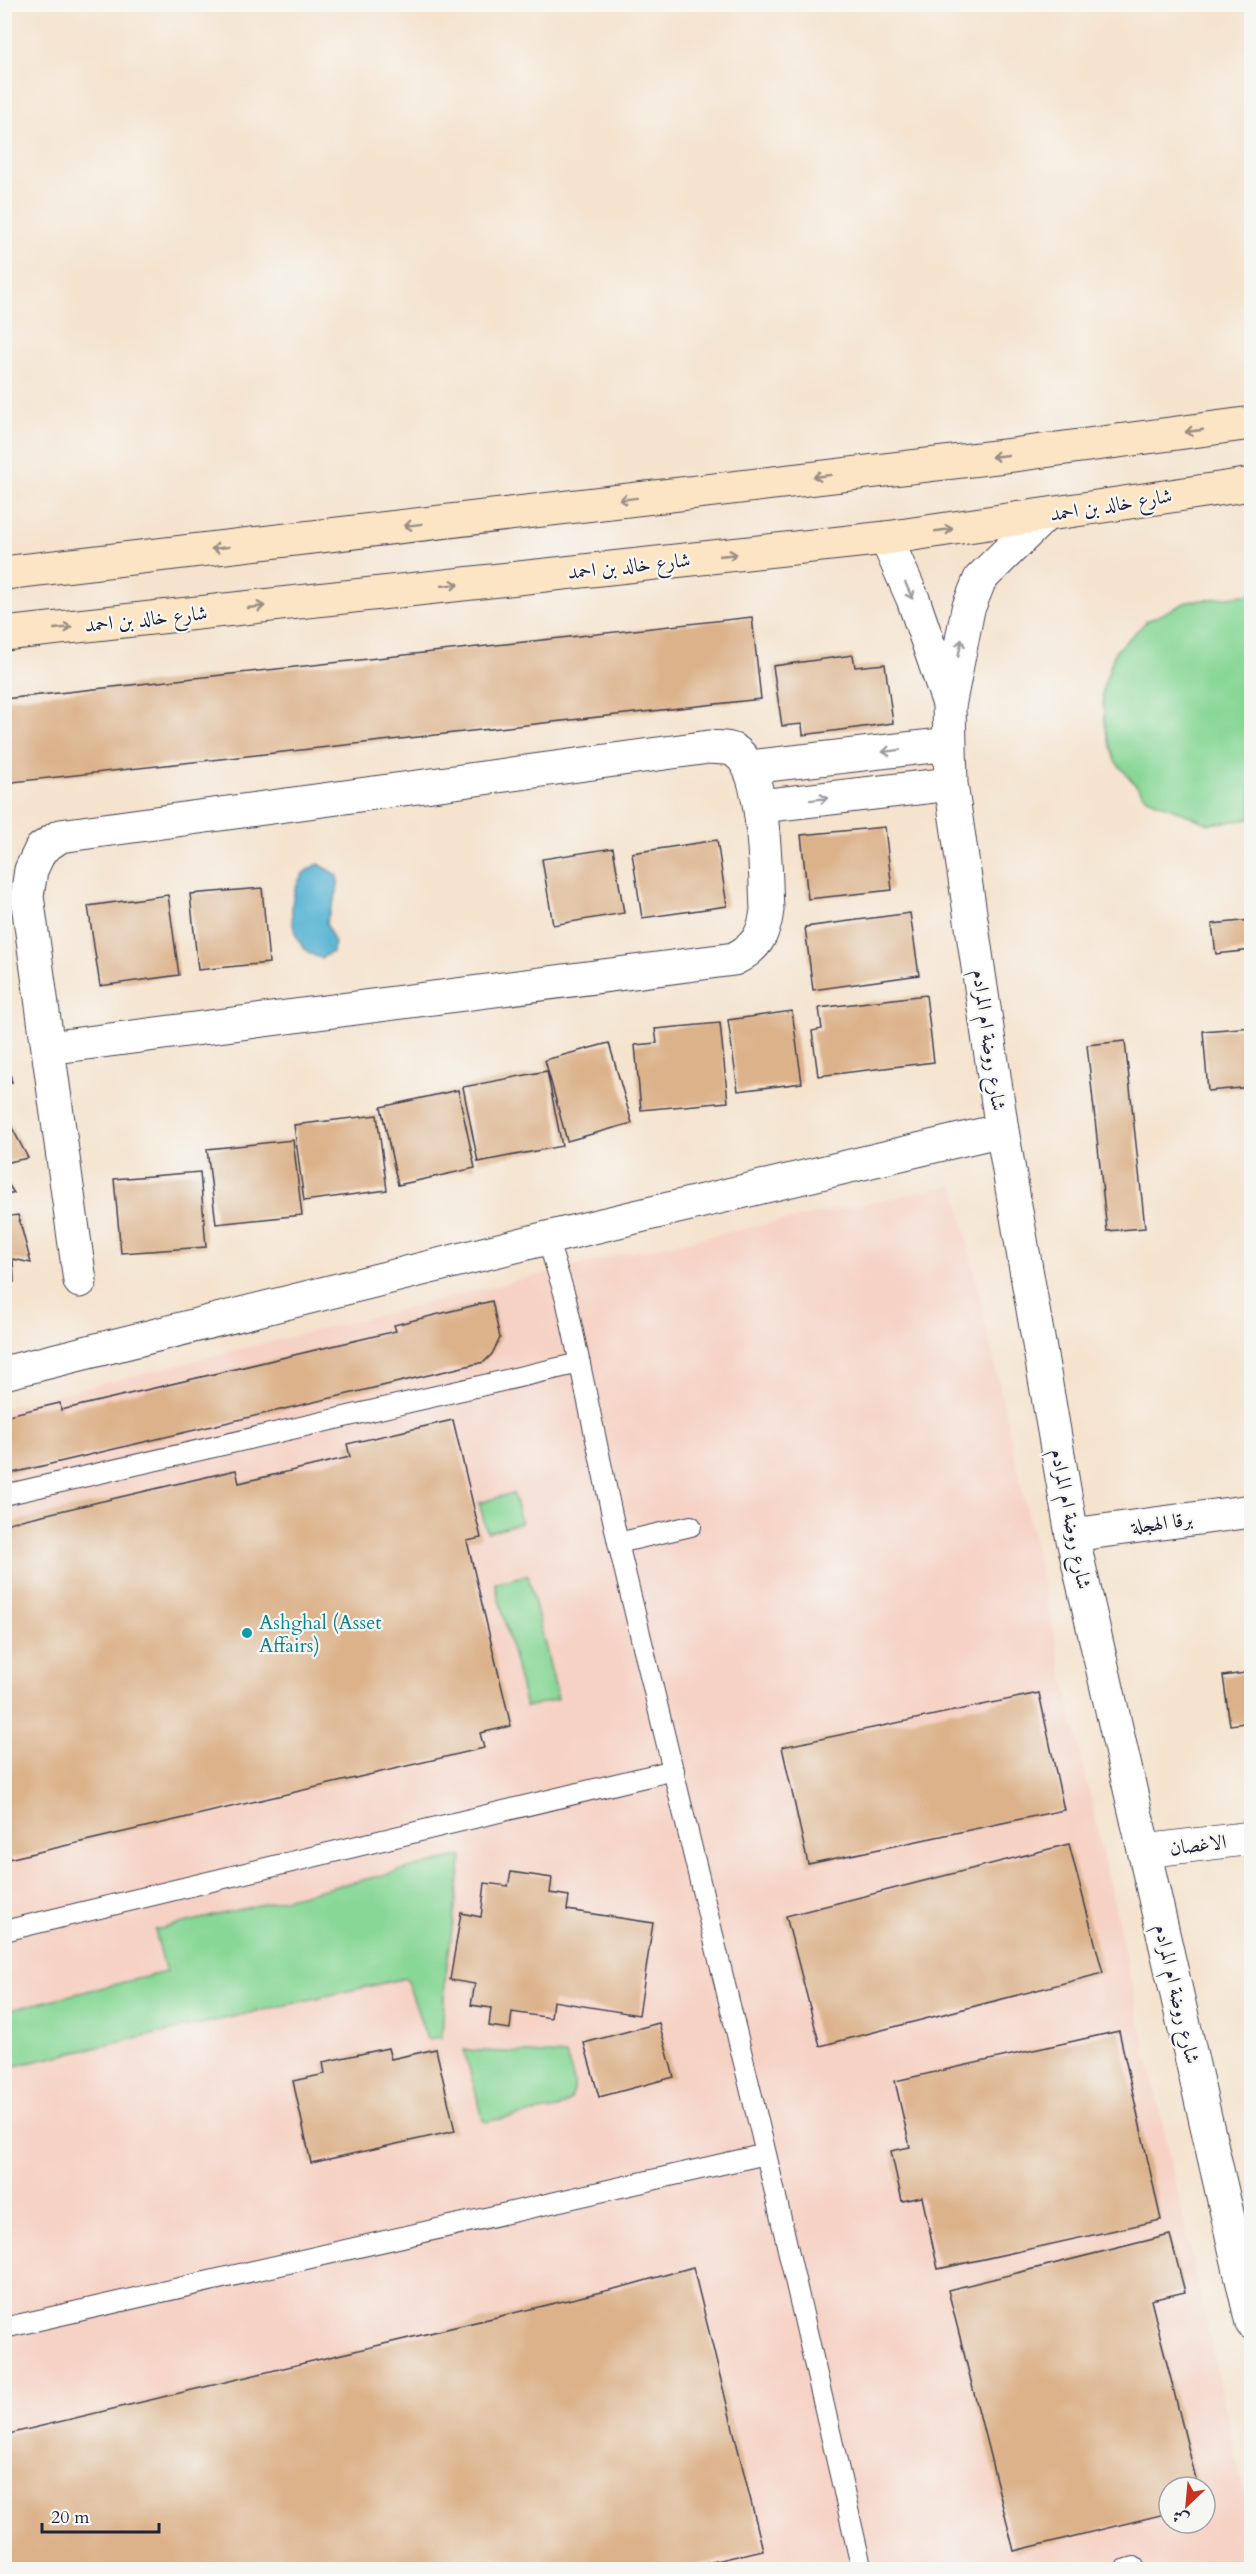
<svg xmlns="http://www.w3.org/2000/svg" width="1256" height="2574" viewBox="0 0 1256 2574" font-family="Cardo,Amiri,serif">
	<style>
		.built { fill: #f6d2c4; fill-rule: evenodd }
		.green { fill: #88d796; stroke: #557c68; stroke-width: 1.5 }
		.water { fill: #55b3d3; stroke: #3c6a87; stroke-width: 1.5 }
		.building { fill: #dcb28b }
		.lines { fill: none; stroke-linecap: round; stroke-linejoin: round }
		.service-casing { stroke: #423f51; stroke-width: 22 }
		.minor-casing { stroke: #423f51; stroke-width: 35 }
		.secondary-casing { stroke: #423f51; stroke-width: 35 }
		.service { stroke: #fff; stroke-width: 20 }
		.minor { stroke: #fff; stroke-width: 33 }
		.secondary { stroke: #fce5c4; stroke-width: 33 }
		.oneway { stroke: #9a8d86 }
		.oneway2 { stroke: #9c9ca7 }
		.culture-dot { fill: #0f9aa8; stroke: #f6f6f2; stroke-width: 2 }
		.labels { text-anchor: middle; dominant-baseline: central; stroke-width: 4.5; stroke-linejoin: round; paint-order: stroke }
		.street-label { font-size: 20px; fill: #22223b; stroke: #f6f6f2 }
		.culture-label { font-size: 20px; fill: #0d838f; stroke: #f6f6f2; text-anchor: start }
	</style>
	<rect width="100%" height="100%" fill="#f6f6f2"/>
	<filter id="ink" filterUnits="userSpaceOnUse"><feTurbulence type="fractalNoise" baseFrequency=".0167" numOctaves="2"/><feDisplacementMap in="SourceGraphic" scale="12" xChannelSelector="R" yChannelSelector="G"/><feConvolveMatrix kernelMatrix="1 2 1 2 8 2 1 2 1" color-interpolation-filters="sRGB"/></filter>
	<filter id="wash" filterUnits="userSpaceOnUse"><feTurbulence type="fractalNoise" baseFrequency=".008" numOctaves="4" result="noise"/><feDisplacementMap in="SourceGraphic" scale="24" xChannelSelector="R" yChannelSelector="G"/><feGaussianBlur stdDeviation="1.35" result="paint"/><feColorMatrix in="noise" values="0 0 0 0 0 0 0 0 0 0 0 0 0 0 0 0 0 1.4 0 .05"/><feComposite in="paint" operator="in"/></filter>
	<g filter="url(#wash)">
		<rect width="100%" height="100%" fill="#f5e3ce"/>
		<path class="built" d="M955 1185 1251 2524V2569H5L4 1408 615 1256ZM1169 2487H1205V2523H1169Z"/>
		<path class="green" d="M1251 594V819L1209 824 1147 798 1115 761 1105 728 1102 691 1115 652 1147 621 1187 602Z
			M513 1493 521 1523 487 1532 479 1503Z
			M528 1575 558 1699 526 1707 495 1583Z
			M462 1856 445 1981 442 2037 427 2039 406 1978 5 2068V2011L166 1972 155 1930Z
			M464 2050 566 2055C573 2078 584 2096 557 2109L484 2122Z"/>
		<path class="water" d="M319 864 338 876C340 893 331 906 326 923L335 943 332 952 321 958C287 950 285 898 303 874 307 869 313 867 319 864Z"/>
		<g id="blocks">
			<path class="building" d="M752 617 761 699 4 783V699Z
				M853 655 855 667 885 664 893 723 803 735 802 724 782 726 773 666Z
				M885 827 892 890 808 899 801 835Z
				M717 840 727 906 642 918 632 853Z
				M613 848 624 913 553 925 542 859Z
				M262 888 269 963 198 970 190 894Z
				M168 895 179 975 100 986 88 906Z
				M910 913 919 975 813 990 805 927Z
				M1252 920V950L1216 954 1212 924Z
				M926 995 934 1062 818 1076 812 1031 822 1029 819 1008Z
				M792 1011 802 1083 738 1091 728 1020Z
				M720 1023 728 1102 641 1110 635 1045 657 1043 655 1029Z
				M1252 1027V1087L1208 1091 1203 1031Z
				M1125 1041 1145 1228 1107 1231 1087 1045Z
				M609 1043 632 1123 567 1141 545 1060Z
				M4 1051H5L12 1082 4 1081Z
				M547 1071 562 1146 478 1162 463 1087Z
				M458 1090 475 1168 398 1185 381 1107Z
				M377 1115 387 1190 304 1201 294 1125Z
				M9 1122 28 1158 4 1163V1123Z
				M293 1140 302 1215 216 1224 207 1149Z
				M200 1172 206 1247 121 1253 114 1179Z
				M4 1178 14 1193H4Z
				M18 1215 31 1263 13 1259 14 1282 4 1283V1217Z
				M492 1301 500 1338 492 1354 484 1362 4 1475V1416L60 1403 61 1410 396 1331 394 1325Z
				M453 1420 481 1538 467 1541 511 1726 480 1733 484 1748 4 1860V1524L236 1470 239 1483 350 1457 347 1444Z
				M1252 1672V1722L1230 1725 1223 1676Z
				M1039 1693 1064 1810 808 1864 782 1747Z
				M1069 1844 1103 1973 820 2046 786 1916Z
				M511 1872 552 1878 550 1893 569 1896 567 1910 653 1923 639 2015 553 2001 551 2018 512 2012 510 2029 489 2026 491 2008 471 2005 475 1984 450 1980 461 1913 481 1917 485 1883 508 1886Z
				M659 2023 674 2077 599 2097 584 2043Z
				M1119 2031 1161 2220 938 2269 922 2197 902 2201 891 2151 910 2147 895 2081Z
				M388 2048 391 2059 436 2049 455 2131 311 2163 293 2081 325 2074 323 2062Z
				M1170 2235 1185 2292 1151 2300 1198 2487H1169V2513L1014 2551 948 2290Z
				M693 2267 763 2550 695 2566 696 2570H4V2435L626 2286Z"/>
		</g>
	</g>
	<g filter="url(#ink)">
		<use href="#blocks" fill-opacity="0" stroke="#423f51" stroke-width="1.5"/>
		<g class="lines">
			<g class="service-casing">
				<path id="service" d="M547 1238 566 1299 618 1543 766 2154
					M4 1495 580 1363
					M618 1543 691 1526
					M4 1931 674 1770
					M4 2328 766 2154 862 2570
					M1124 2570 1134 2567"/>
			</g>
			<g class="minor-casing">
				<path id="minor" d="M1044 516 980 579 968 609 949 706 951 784 1002 1130 1072 1535 1252 2323
					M886 538 913 599 949 704
					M750 767 950 744
					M761 806 951 784
					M48 1048 734 959C756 948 764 935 767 910 765 875 767 767 733 750 727 747 716 748 709 747L60 836 41 849 31 870 27 896 80 1281
					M4 1373 547 1238 1002 1130
					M1072 1535 1252 1511
					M1145 1851 1252 1838"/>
			</g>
			<g class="secondary-casing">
				<path id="secondary" d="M4 573 1013 455 1252 423
					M4 634 886 538 1252 484"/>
			</g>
			<use href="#service" class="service"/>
			<use href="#minor" class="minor"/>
			<use href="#secondary" class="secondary"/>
		</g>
		<defs><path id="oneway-shaft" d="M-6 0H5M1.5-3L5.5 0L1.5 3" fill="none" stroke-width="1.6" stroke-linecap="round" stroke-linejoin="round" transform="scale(1.5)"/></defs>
		<g class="oneway">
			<use href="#oneway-shaft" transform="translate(1194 431) rotate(172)"/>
			<use href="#oneway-shaft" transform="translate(1000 456) rotate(174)"/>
			<use href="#oneway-shaft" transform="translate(822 476) rotate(173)"/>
			<use href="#oneway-shaft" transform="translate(628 499) rotate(173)"/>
			<use href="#oneway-shaft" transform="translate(413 525) rotate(173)"/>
			<use href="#oneway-shaft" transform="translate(944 530) rotate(-8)"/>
			<use href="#oneway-shaft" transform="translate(220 548) rotate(173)"/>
			<use href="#oneway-shaft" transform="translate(728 555) rotate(-6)"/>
			<use href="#oneway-shaft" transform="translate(450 585) rotate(-6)"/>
			<use href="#oneway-shaft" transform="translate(256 607) rotate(-6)"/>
			<use href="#oneway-shaft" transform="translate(63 628) rotate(-6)"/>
		</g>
		<g class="oneway2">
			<use href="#oneway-shaft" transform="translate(909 591) rotate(66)"/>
			<use href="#oneway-shaft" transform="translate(960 648) rotate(-79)"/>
			<use href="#oneway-shaft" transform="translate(891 751) rotate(173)"/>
			<use href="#oneway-shaft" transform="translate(819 799) rotate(-7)"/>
		</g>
	</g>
	<circle class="culture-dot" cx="247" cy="1633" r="6"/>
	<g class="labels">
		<g class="street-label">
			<text transform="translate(1111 505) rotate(-9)">شارع خالد بن احمد</text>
			<text transform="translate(629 566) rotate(-6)">شارع خالد بن احمد</text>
			<text transform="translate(146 619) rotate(-6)">شارع خالد بن احمد</text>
			<text transform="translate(989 1040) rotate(82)">شارع روضة ام المرادم</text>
			<text transform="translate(1071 1519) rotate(79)">شارع روضة ام المرادم</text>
			<text transform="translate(1162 1523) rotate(-8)">برقا الهجلة</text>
			<text transform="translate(1198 1845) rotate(-7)">الاغصان</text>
			<text transform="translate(1177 1994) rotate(77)">شارع روضة ام المرادم</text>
		</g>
		<g class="culture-label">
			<text x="259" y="1622">Ashghal (Asset<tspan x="259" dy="23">Affairs)</tspan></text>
		</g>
	</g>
	<rect width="1256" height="2574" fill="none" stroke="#f6f6f2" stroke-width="24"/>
	<g transform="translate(1187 2505) rotate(206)"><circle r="28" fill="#f6f6f2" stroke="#a1a1a9" stroke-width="1.5"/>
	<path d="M0-4.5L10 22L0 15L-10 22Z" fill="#c8321e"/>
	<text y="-9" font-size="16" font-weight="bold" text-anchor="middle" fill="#22223b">ش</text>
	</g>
	<path d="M42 2523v9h117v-9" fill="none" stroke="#22223b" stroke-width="3"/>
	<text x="51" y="2523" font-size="18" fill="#22223b" stroke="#f6f6f2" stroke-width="4.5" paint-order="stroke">20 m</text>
</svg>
